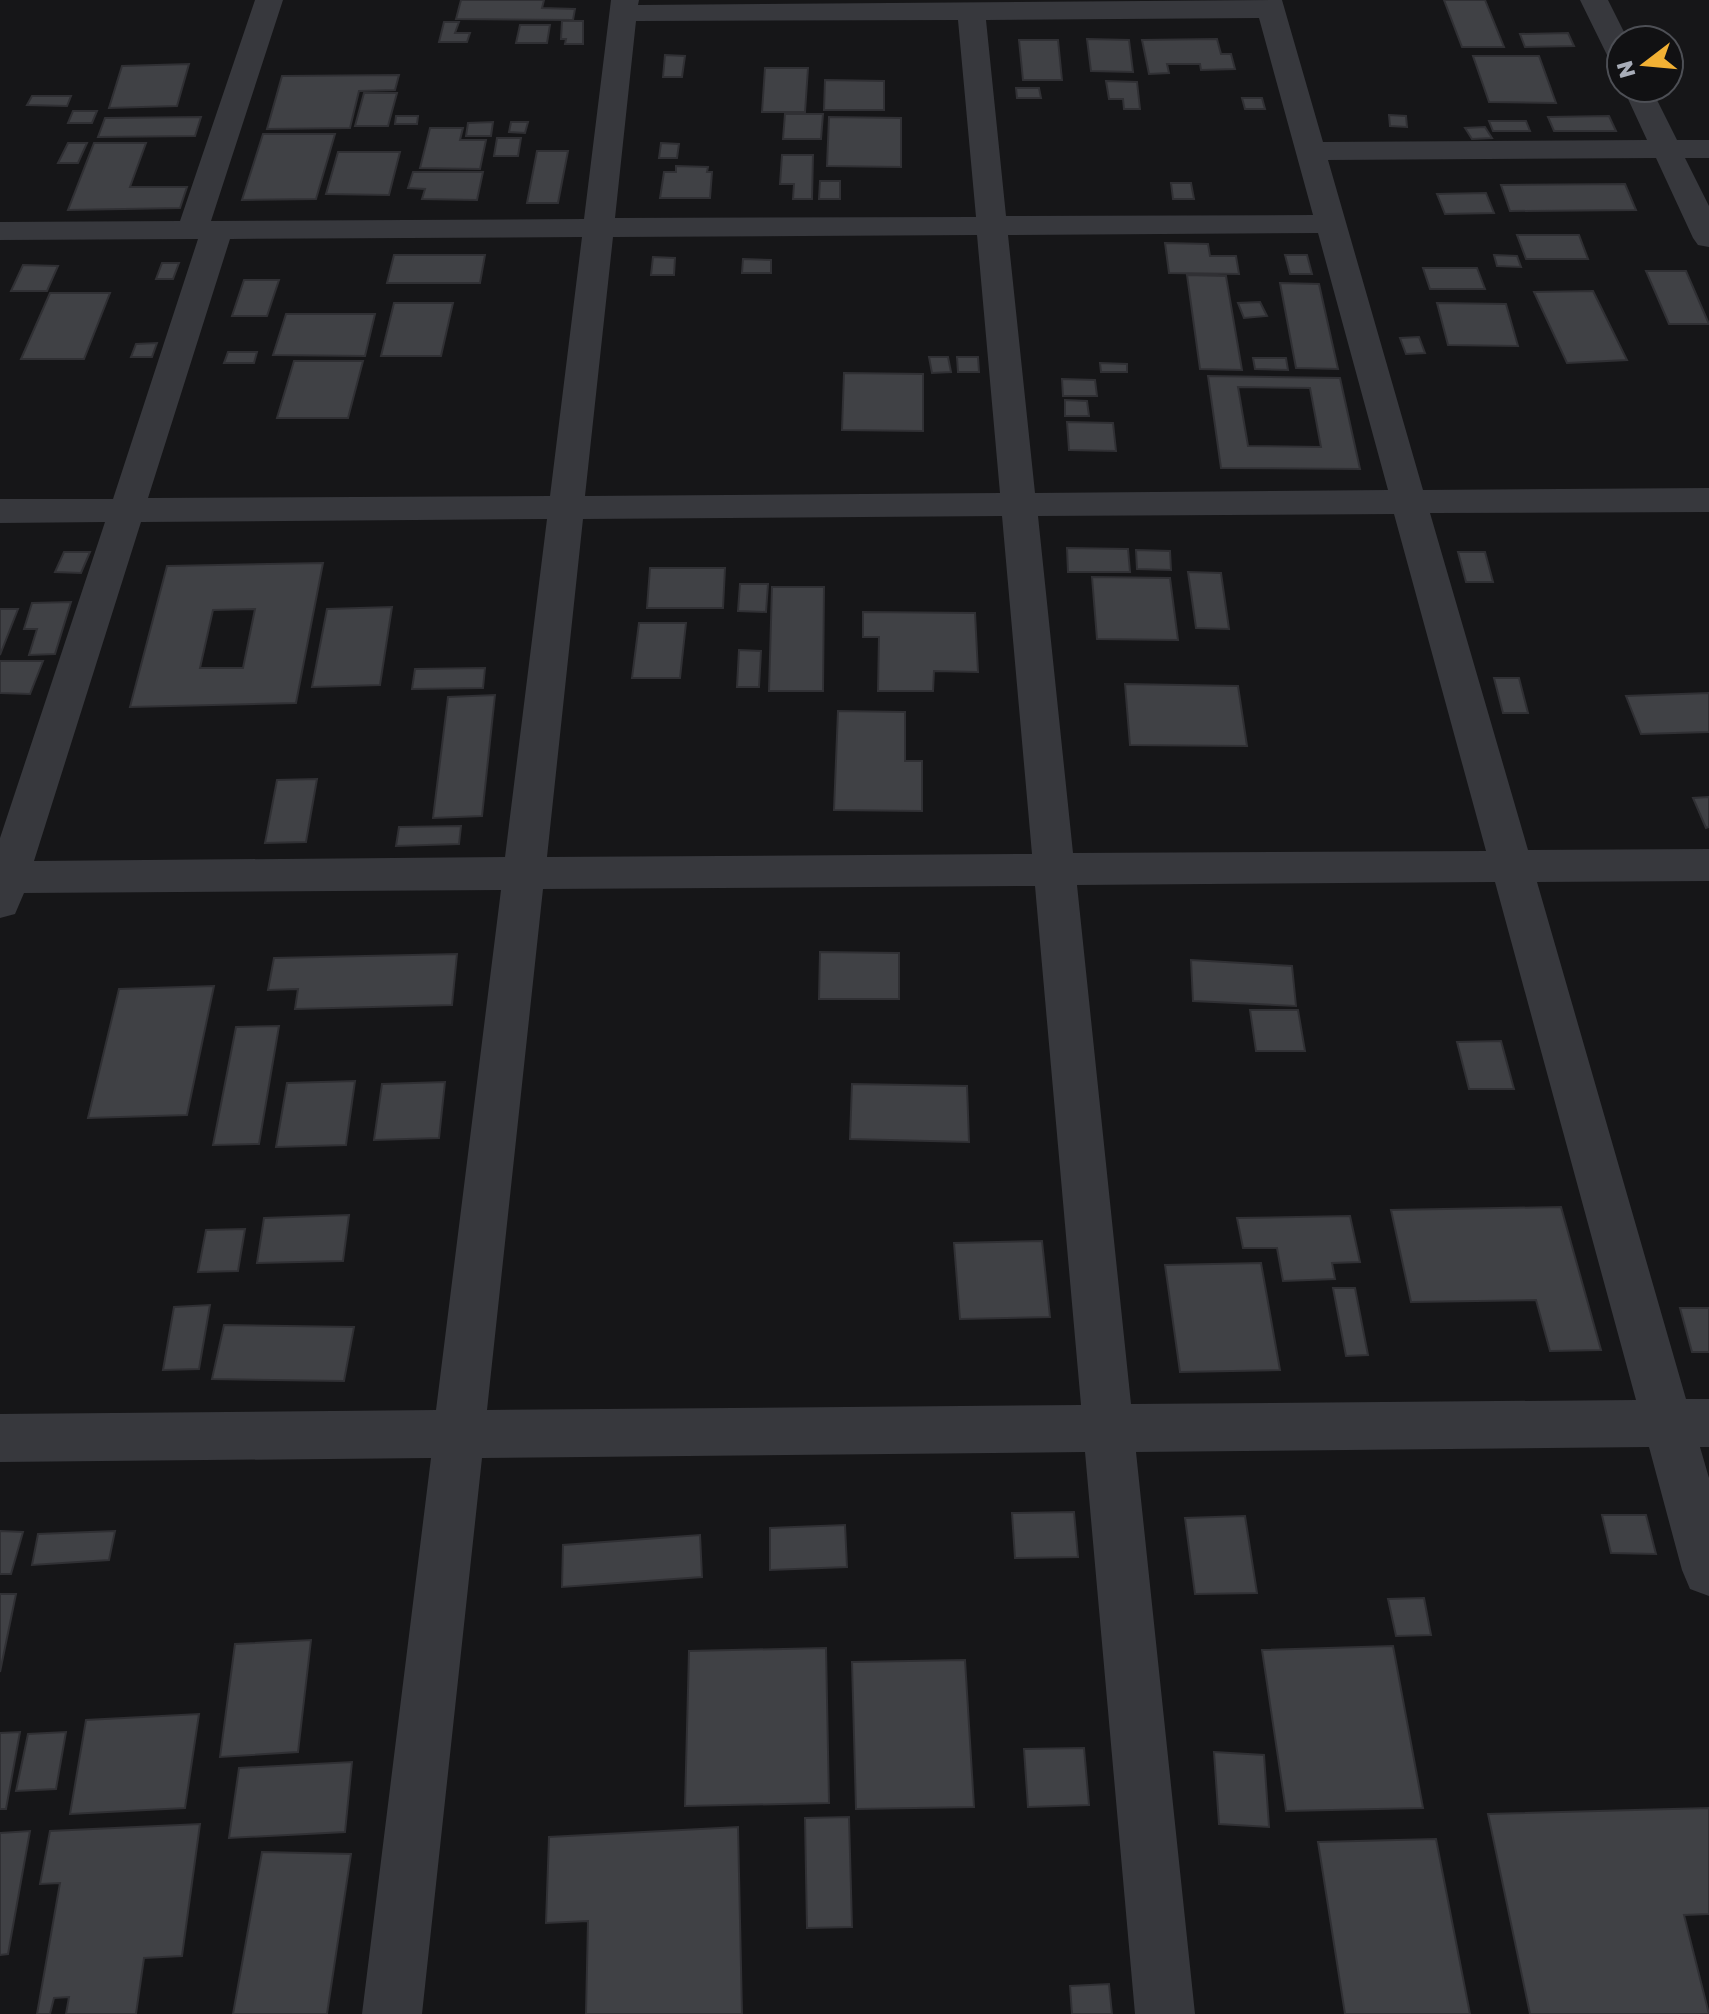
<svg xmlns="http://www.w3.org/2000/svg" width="1709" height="2014" viewBox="0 0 1709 2014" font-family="'Golos Text',sans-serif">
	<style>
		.building { fill: #404145; stroke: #303034; stroke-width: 2; fill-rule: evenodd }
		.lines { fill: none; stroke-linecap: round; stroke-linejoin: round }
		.minor { fill: #37383d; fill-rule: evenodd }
	</style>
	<rect width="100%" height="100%" fill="#161618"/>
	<path class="building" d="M461 0H544L542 8 575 9 573 20 456 19Z
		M1444 0H1485L1504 47H1462Z
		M562 21H583V44H565L566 39H561Z
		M444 22H459L455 33H470L467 42H439Z
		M520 25H550L547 43H516Z
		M1568 33 1574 46 1525 47 1520 34Z
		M1087 39 1129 40 1133 72 1091 71Z
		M1217 39 1221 54H1231L1235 69 1201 70 1200 64H1167L1169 73 1149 74 1142 40Z
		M1019 40H1058L1062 80H1023Z
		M665 55 685 56 682 77H663Z
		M1473 56H1539L1556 103 1489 102Z
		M189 64 177 106 109 108 122 66Z
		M765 68H808L805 112H762Z
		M399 75 395 90 359 91 350 128 267 129 282 76Z
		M825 80 884 81V110H824Z
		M1106 81 1137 82 1140 109H1124L1123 99H1109Z
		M1016 88H1039L1041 98H1017Z
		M364 93H397L388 126H355Z
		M32 96H71L67 106 27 105Z
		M1242 98H1262L1265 109H1245Z
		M73 111H97L92 123H68Z
		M785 114H823L821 139H783Z
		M1389 115 1406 116 1407 127 1390 126Z
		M396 116H418L417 124H395Z
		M1609 116 1616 131H1554L1548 117Z
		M201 117 195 136 98 137 105 118Z
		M829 117 901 118V167L827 166Z
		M1489 121H1526L1530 131H1493Z
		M493 122 491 136H466L468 123Z
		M511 122H528L525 133 509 132Z
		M1485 127 1492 138 1472 139 1465 128Z
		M430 128H463L460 140H486L480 169 420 168Z
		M263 134H335L316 199 242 200Z
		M497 138H521L518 156H494Z
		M68 143H87L78 163H58Z
		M94 143H146L130 187H187L180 208 68 210Z
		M661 143 679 144 677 158H659Z
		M537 151H568L558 203H527Z
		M338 152H400L389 195 326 194Z
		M782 155H813L812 199H793L794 184H780Z
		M676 166 708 167 707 172H712L710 198H660L664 172H676Z
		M413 172H483L477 200 422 199 425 189 408 188Z
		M820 181H840V199H819Z
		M1171 183H1191L1194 199H1173Z
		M1625 184 1636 210 1510 211 1501 185Z
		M1486 193 1494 213 1445 214 1437 194Z
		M1517 235H1579L1588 259H1526Z
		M1165 243 1208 244 1210 256H1236L1239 274 1169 273Z
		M394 255H485L480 283H387Z
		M1285 255H1307L1312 274H1290Z
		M1494 255 1517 256 1521 267 1497 266Z
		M653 257 675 258 674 275H651Z
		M743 259 771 260V273H742Z
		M162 263H179L173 279H156Z
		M23 265 58 266 47 291H11Z
		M1423 268H1477L1485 289H1430Z
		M1646 271H1686L1709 324H1669Z
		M1187 275 1226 276 1242 370 1200 369Z
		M244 280H279L267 316H232Z
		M1280 283 1319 284 1338 369 1296 368Z
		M1593 291 1627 360 1567 363 1534 292Z
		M50 293H110L84 359H21Z
		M1260 302 1267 316 1244 318 1238 303Z
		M394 303H453L441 356H381Z
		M1437 303 1506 304 1518 346 1448 345Z
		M286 314H375L365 356 273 355Z
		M1419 337 1425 353 1406 354 1400 338Z
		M157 343 152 357H131L136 344Z
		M228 352H257L254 363H224Z
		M929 357H948L951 372 932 373Z
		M957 357H978L979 372H958Z
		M1253 358H1286L1288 370 1255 369Z
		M294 361H363L348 418H277Z
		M1100 363 1127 364V372H1101Z
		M844 373 923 374V431L842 430Z
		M1208 376 1340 378 1360 469 1221 468ZM1238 387 1310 388 1321 447 1248 446Z
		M1062 379 1095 380 1097 396H1063Z
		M1065 400 1087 401 1089 416H1065Z
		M1067 422 1113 423 1116 451 1069 450Z
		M1067 548 1128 549 1130 572H1068Z
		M1136 550 1170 551 1171 570 1137 569Z
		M64 552H90L81 573 55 572Z
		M1458 552H1485L1493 582H1466Z
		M323 563 296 703 130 707 167 566ZM255 609 243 668H200L213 610Z
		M650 568H725L723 608H647Z
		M1188 572 1221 573 1229 629 1196 628Z
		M1092 577 1170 578 1178 640 1097 639Z
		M740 584H768L766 612 738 611Z
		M772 587H824L823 691H769Z
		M71 602 55 654 29 655 37 629H24L32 603Z
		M392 607 380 685 312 687 327 609Z
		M0 609H18L0 655Z
		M863 612 975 613 978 672 934 671 933 691H878L879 637H863Z
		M639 623H686L680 678H632Z
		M739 650 761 651 759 687H737Z
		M0 661H43L30 694 0 693Z
		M485 668 483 688 412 689 415 669Z
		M1494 678H1519L1528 713H1503Z
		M1125 684 1238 686 1247 746 1130 745Z
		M1709 693V732L1641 734 1626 696Z
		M495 695 482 816 433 818 448 697Z
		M838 711 905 712V761H922V811L834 810Z
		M317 779 306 842 265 843 277 780Z
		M1709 797V827L1706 828 1693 798Z
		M461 826 459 844 396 846 399 827Z
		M820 952 899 953V999H819Z
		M457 954 452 1005 295 1009 298 989 268 990 274 958Z
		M1191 960 1292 966 1296 1006 1193 1001Z
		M214 986 187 1115 88 1118 119 989Z
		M1250 1010H1298L1305 1051H1256Z
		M279 1026 259 1144 213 1145 236 1027Z
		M1501 1041 1514 1089H1469L1457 1042Z
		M355 1081 346 1145 276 1147 287 1083Z
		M445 1082 439 1138 374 1140 382 1084Z
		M852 1084 967 1086 969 1142 850 1139Z
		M1561 1207 1601 1350 1550 1351 1536 1300 1411 1302 1391 1210Z
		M349 1215 343 1261 257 1263 264 1218Z
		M1350 1216 1360 1262 1332 1263 1335 1279 1283 1281 1277 1248H1243L1237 1218Z
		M245 1229 238 1271 198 1272 206 1230Z
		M1042 1241 1050 1317 960 1319 954 1243Z
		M1261 1263 1280 1370 1180 1372 1165 1265Z
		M1333 1288H1355L1368 1355 1346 1356Z
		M210 1305 199 1369 163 1370 174 1307Z
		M1680 1308H1709V1352H1692Z
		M224 1325 354 1327 344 1381 212 1379Z
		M1074 1512 1078 1557 1015 1558 1012 1513Z
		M1602 1515H1646L1656 1554 1611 1553Z
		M1245 1516 1257 1593 1195 1594 1185 1518Z
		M845 1525 847 1567 770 1570V1528Z
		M0 1531 23 1532 11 1574H0Z
		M115 1531 109 1560 32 1565 38 1534Z
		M700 1535 702 1577 562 1587 563 1545Z
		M0 1594H16L0 1672Z
		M1424 1598 1431 1635 1396 1636 1388 1599Z
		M311 1640 298 1752 220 1757 235 1644Z
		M1393 1646 1423 1808 1286 1811 1262 1650Z
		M826 1648 829 1803 685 1806 689 1651Z
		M965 1660 974 1807 856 1809 852 1662Z
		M199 1714 185 1808 70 1814 86 1720Z
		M20 1732 6 1809H0V1733Z
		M66 1732 56 1789 16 1791 28 1734Z
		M1084 1748 1089 1805 1028 1807 1024 1749Z
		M1214 1752 1264 1755 1269 1827 1219 1824Z
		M352 1762 345 1832 229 1838 239 1768Z
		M1709 1808V1914L1684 1915 1709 2014H1530L1488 1814Z
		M849 1817 852 1927 807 1928 805 1818Z
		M200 1824 182 1956 144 1958 136 2014H66L69 1997 54 1998 50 2014H37L60 1883 40 1884 50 1831Z
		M738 1827 742 2014H586L588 1921 546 1923 549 1837Z
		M30 1831 8 1954 0 1955V1833Z
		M1436 1839 1470 2014H1345L1318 1842Z
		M262 1852 351 1854 327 2014H233Z
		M1109 1984 1112 2014H1072L1070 1986Z"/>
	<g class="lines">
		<path class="minor" d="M255 0H283L211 221 584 219 611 0H639L638 5 1282 0 1323 142 1647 140 1623 88H1651L1677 140H1709V158H1685L1709 206V247L1698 245 1693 238 1656 158 1328 160 1423 490 1709 488V512L1430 513 1528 850 1709 849V881L1537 882 1686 1399H1709V1447H1700L1709 1478V1596L1690 1589 1682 1570 1649 1447 1136 1452 1195 2014H1135L1085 1452 482 1458 422 2014H362L431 1458 0 1462V1414L436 1410 501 890 24 893 15 914 0 918V838L105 522 0 523V499H113L198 239 0 240V222L180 221ZM1259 18 1313 215 1006 216 986 20ZM958 20 976 217 615 218 636 21ZM1318 233 1388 490 1035 493 1008 235ZM977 235 1000 493 585 496 613 237ZM582 237 550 496 148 498 230 239ZM1394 514 1486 851 1073 853 1038 516ZM1002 516 1032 854 547 857 583 519ZM547 519 505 857 34 861 141 522ZM1495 882 1636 1400 1131 1404 1077 885ZM1035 886 1081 1405 487 1410 543 889Z
			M1580 0H1608L1628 40H1621V63L1611 61 1607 55Z"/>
	</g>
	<g transform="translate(1645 64) rotate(254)"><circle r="38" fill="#111113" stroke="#4d4f55" stroke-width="2"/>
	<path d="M0-6L14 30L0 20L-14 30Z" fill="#f2b134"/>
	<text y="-12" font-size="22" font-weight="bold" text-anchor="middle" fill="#a8adb8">N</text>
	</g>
</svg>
